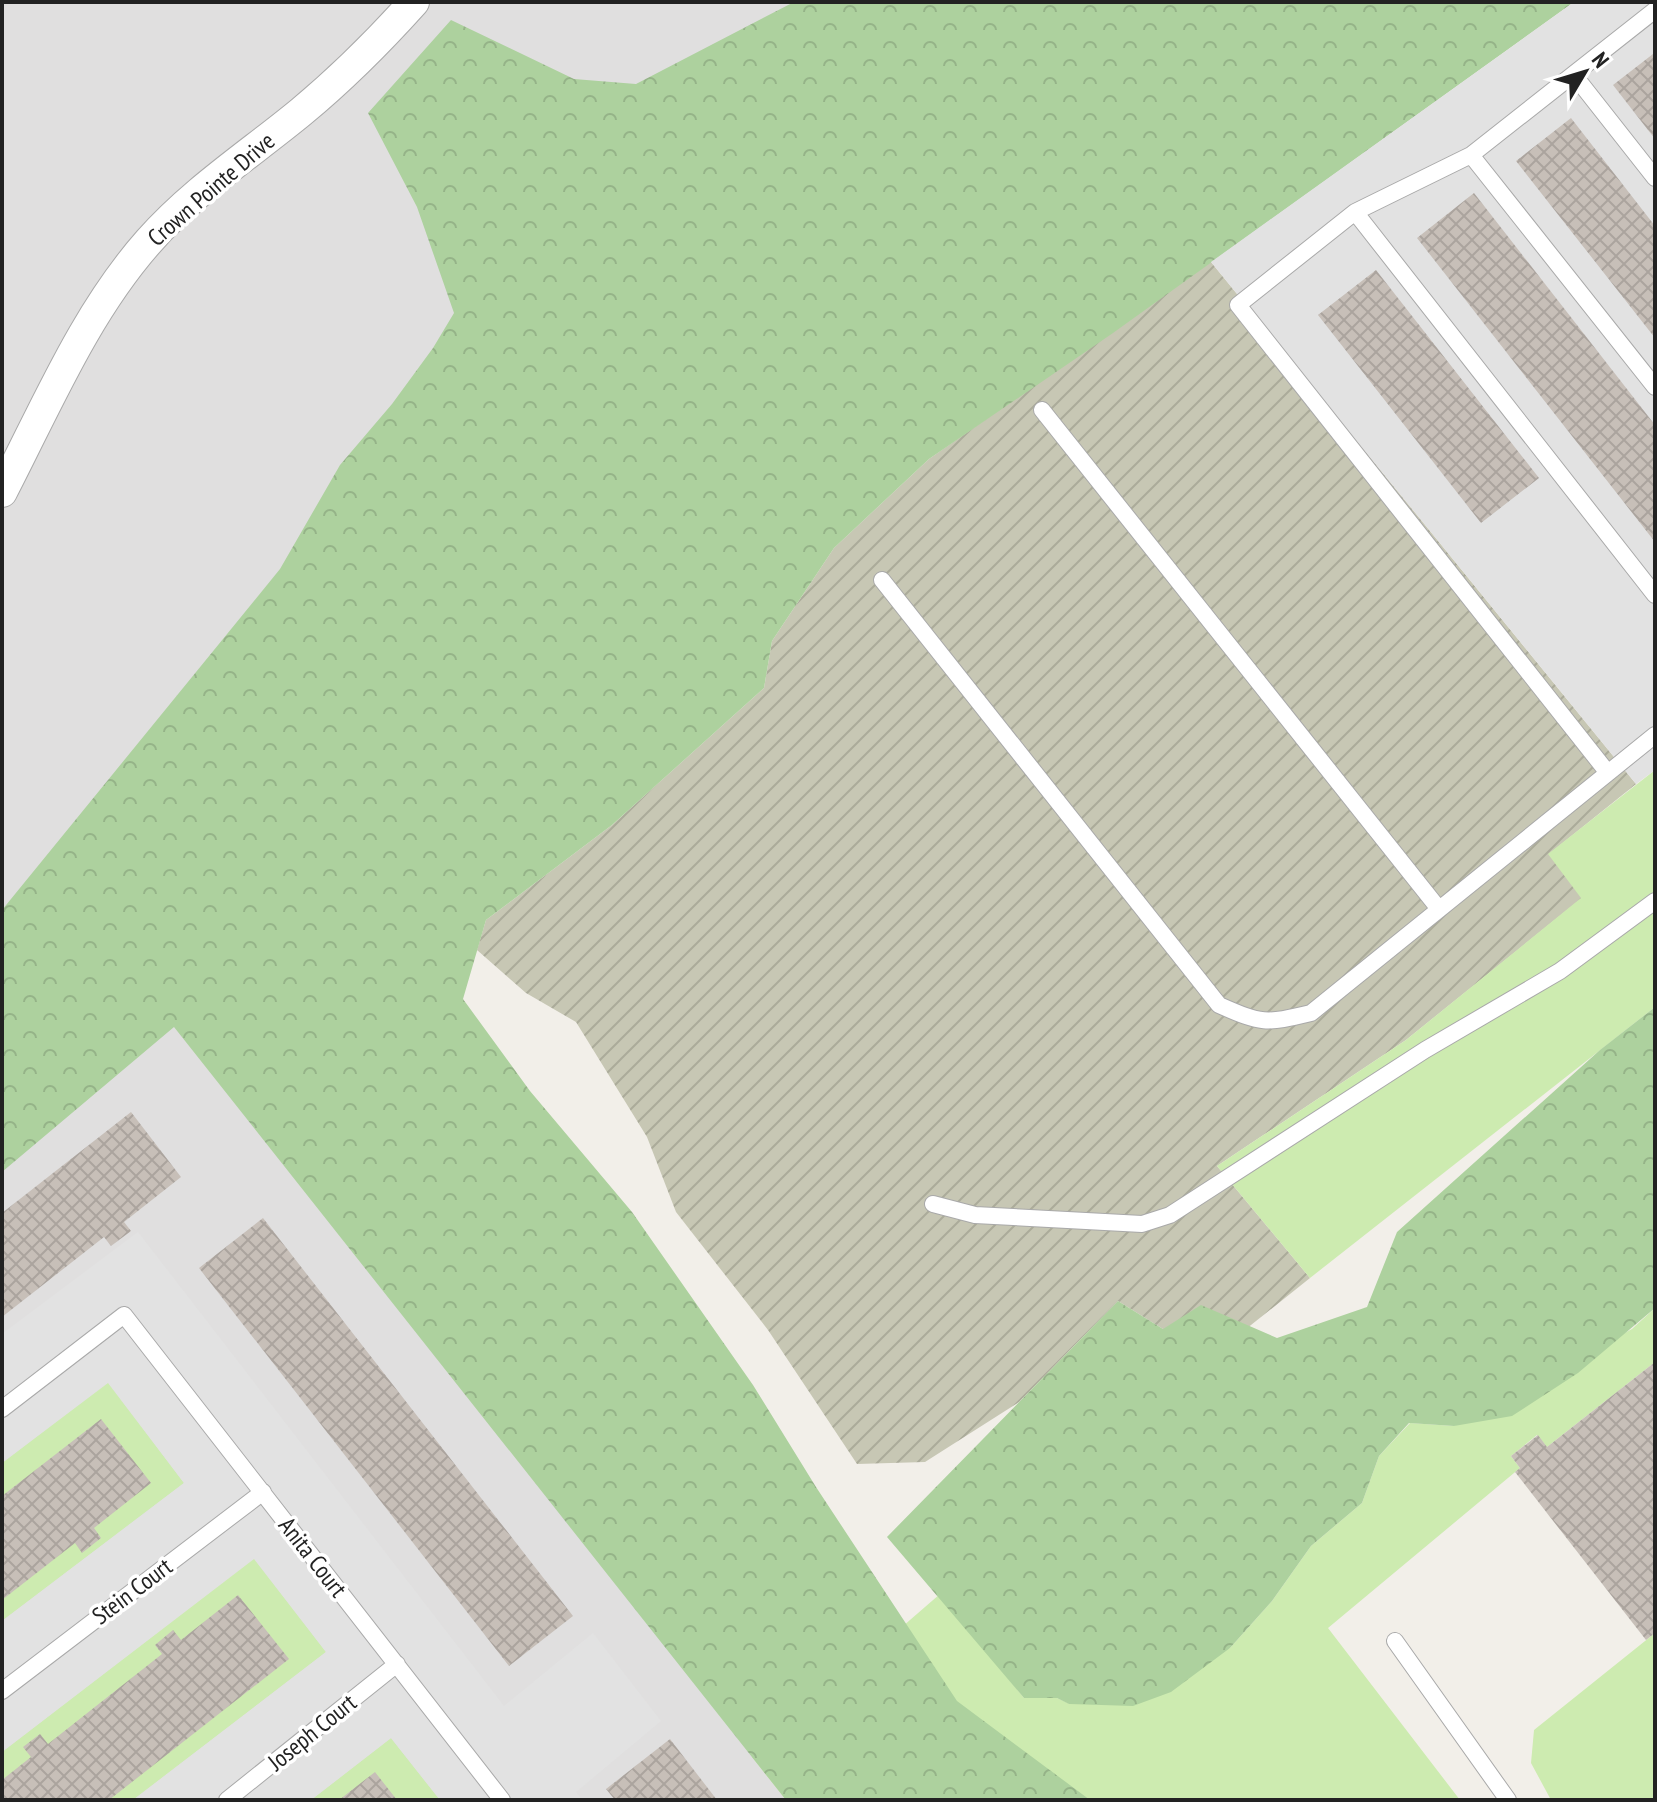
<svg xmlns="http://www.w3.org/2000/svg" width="1657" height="1802" viewBox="0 0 1657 1802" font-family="'PT Sans Narrow',sans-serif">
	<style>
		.residential { fill: #e0dfdf }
		.construction { fill: url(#construction-furrows) }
		.grass { fill: #cdebb0 }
		.forest { fill: url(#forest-crowns) }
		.parking { fill: #e2e2e2 }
		.building { fill: url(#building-cross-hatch) }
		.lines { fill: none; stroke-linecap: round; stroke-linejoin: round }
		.lane-casing { stroke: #a9a9a9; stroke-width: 18 }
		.street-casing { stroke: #a9a9a9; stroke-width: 32 }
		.lane { stroke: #fff; stroke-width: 16 }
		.street { stroke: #fff; stroke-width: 30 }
		.labels { text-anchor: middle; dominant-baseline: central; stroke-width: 7; stroke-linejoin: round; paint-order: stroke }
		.street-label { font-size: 24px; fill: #222; stroke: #fff }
	</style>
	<defs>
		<pattern id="construction-furrows" width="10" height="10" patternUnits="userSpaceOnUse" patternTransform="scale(2)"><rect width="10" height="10" fill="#c7c7b4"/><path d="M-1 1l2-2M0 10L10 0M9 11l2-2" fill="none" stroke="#abab9a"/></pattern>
		<pattern id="forest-crowns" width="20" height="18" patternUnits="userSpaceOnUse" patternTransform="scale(2)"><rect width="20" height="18" fill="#add19e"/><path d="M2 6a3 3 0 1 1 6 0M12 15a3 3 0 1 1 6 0" fill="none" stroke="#95b388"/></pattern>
		<pattern id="building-cross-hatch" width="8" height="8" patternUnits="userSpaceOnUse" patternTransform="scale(2)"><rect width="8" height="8" fill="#c7bfb8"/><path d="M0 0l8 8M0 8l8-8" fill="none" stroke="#aba49e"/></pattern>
	</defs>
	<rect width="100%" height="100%" fill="#f2efe9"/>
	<path class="residential" d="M2 2H1400L208 927 878 1800H2Z"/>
	<path class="construction" d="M1211 262 1636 784 1549 854 1582 898 1406 1040 1217 1166 1310 1278 1246 1329H1163L1118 1301 1019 1402 925 1462 857 1464 768 1330 676 1212 647 1137 576 1022 526 993 477 950 486 920 612 825 764 688 772 641 834 548 929 459Z"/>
	<path class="grass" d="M1655 770V1007L1310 1278 1217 1166 1406 1040 1581 898 1548 854Z
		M1655 1308V1362L1547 1447 1537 1435 1511 1456 1520 1468 1328 1628 1460 1800H786L752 1757 940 1594 1024 1698H1057L1070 1704 1230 1648 1272 1601 1311 1546 1362 1503 1379 1456 1410 1423 1454 1426 1632 1329Z
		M108 1382 184 1483 2 1621V1463Z
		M254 1558 326 1652 133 1800H2V1752Z
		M1655 1633V1800H1551L1531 1763 1534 1730Z
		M391 1738 440 1800H311Z"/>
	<path class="forest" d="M794 2H1574L1113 333 929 459 834 548 772 641 764 688 612 825 486 920 463 999 530 1091 632 1212 753 1385 816 1487 957 1701 1090 1800H786L174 1027 2 1172V910L280 569 340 465 392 404 433 348 454 313 417 207 368 113 451 20 574 79 636 84Z
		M1655 1007V1308L1578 1373 1512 1416 1454 1426 1409 1423 1379 1456 1362 1503 1311 1546 1272 1601 1230 1648 1171 1692 1133 1706 1069 1704 1057 1698H1024L887 1537 1118 1301 1163 1329 1201 1305 1277 1338 1367 1307 1397 1232 1600 1050Z"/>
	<path class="parking" d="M1574 2H1655V770L1636 784 1211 262Z
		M138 1232 504 1706 593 1633 661 1721 576 1792 582 1800H440L391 1738 311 1800H133L326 1652 254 1559 2 1752V1621L184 1483 108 1383 2 1463V1334Z"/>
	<path class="building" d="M1653 54 1655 57V139L1613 85Z
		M1571 118 1655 226V338L1516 161Z
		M1474 193 1655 425V542L1417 238Z
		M1376 270 1539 478 1481 523 1318 315Z
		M131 1112 181 1177 124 1222 131 1231 111 1246 104 1237 2 1317V1213Z
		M263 1218 573 1616 509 1666 199 1268Z
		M1655 1362V1633L1646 1640 1515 1472 1520 1468 1511 1456 1538 1435 1547 1447Z
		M101 1419 151 1483 94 1528 101 1538 82 1553 75 1543 2 1600V1496Z
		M238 1595 289 1659 109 1800H2V1780L31 1757 23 1747 40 1734 48 1744 162 1654 155 1645 173 1630 181 1640Z
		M670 1739 717 1800H615L606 1789Z
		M375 1772 397 1800H339Z"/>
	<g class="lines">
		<g class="lane-casing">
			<path id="lane" d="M1655 10 1471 155 1655 387
				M1574 75 1655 178
				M1471 155 1355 212 1238 305 1608 773
				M1355 212 1655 595
				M1042 410 1439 909
				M882 580 1219 1005C1262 1024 1265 1024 1311 1013L1655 735
				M933 1204 975 1215 1142 1224 1170 1215 1425 1050 1560 971 1655 901
				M2 1409 124 1315 502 1800
				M1395 1641 1508 1800
				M2 1691 263 1492
				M227 1800 397 1664"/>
		</g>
		<g class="street-casing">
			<path id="street" d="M2 492C46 407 85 313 149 241 193 191 250 154 301 112 342 78 379 41 414 2"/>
		</g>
		<use href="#lane" class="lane"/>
		<use href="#street" class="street"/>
	</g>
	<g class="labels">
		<g class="street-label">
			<text transform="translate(211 189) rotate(-41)">Crown Pointe Drive</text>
			<text transform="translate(313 1557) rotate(52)">Anita Court</text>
			<text transform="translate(132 1591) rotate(-37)">Stein Court</text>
			<text transform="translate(312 1732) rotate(-39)">Joseph Court</text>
		</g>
	</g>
	<rect width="1657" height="1802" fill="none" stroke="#222222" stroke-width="8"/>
	<g transform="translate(1585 72) rotate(52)" stroke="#ffffff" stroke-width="6" paint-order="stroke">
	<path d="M0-6L14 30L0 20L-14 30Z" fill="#222222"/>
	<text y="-12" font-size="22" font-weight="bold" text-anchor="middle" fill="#222222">N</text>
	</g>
</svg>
